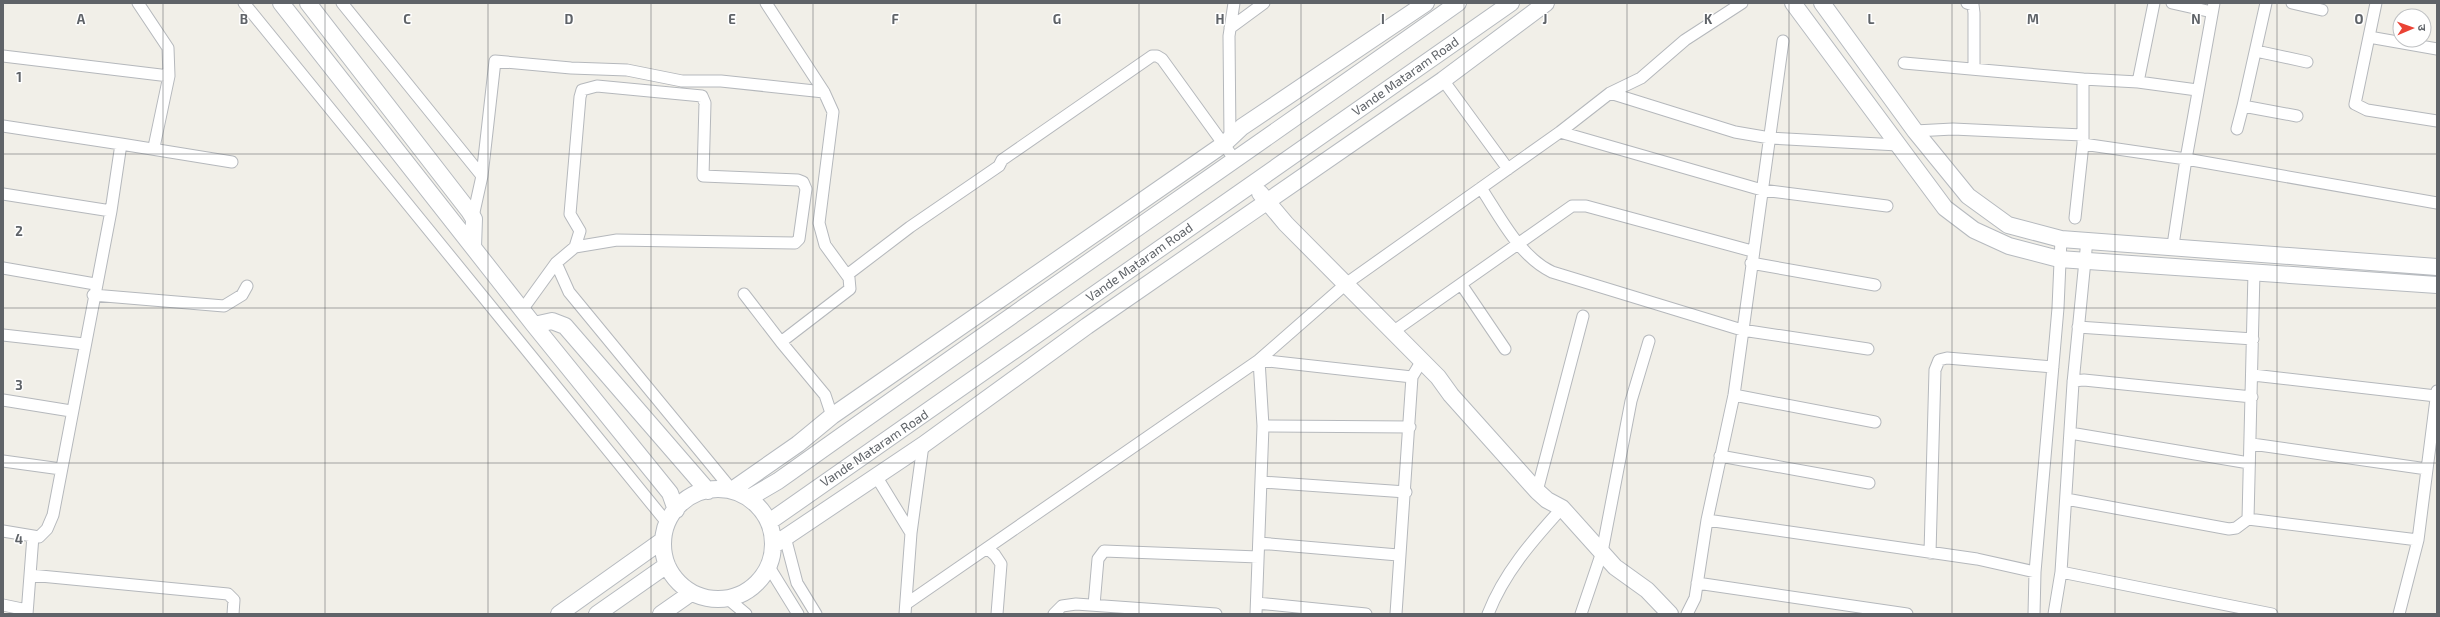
<svg xmlns="http://www.w3.org/2000/svg" width="2440" height="617" viewBox="0 0 2440 617" font-family="'Exo 2','Noto Sans Devanagari',sans-serif">
	<style>
		.lines { fill: none; stroke-linecap: round; stroke-linejoin: round }
		.street-casing { stroke: #b5b8bc; stroke-width: 13 }
		.secondary-casing { stroke: #b6babf; stroke-width: 18 }
		.street { stroke: #fff; stroke-width: 11 }
		.secondary { stroke: #fff; stroke-width: 16 }
		.grid { fill: none; stroke: #5f6368; stroke-width: 1; stroke-opacity: 0.55 }
		.labels { text-anchor: middle; dominant-baseline: central; stroke-width: 3; stroke-linejoin: round; paint-order: stroke }
		.street-label { font-size: 13px; fill: #5f6368; stroke: #fff }
		.grid-label { font-size: 13px; text-anchor: middle; font-weight: bold; fill: #5f6368; stroke: #fff; stroke-width: 3; stroke-linejoin: round; paint-order: stroke }
	</style>
	<rect width="100%" height="100%" fill="#f1efe8"/>
	<g class="lines">
		<g class="street-casing">
			<path id="street" d="M138 3 168 48 169 76
				M244 3 668 524
				M342 3 482 176
				M766 3 824 92 833 112 819 223 825 245 849 278 850 289 781 342 825 395 832 416
				M1967 3 1973 5 1974 13V69
				M2172 3 2212 12
				M2266 3 2243 106 2297 116
				M2292 3 2322 10
				M2376 3 2355 104 2367 110 2437 121
				M1230 28 1264 3
				M2369 37 2437 49
				M2256 51 2307 62
				M3 56 169 76 154 147
				M1904 63 2083 79
				M1443 80 1508 169
				M2138 82 2154 3
				M1610 93 1735 132 1770 138 1898 145
				M3 126 121 144
				M2237 129 2243 106
				M1915 131 1953 129 2083 135
				M1560 132 1762 190 1887 206
				M1230 138 1229 36 1234 3
				M2083 144V79L2138 82 2197 90
				M1481 188C1500 217 1520 257 1552 272L1742 330 1868 349
				M3 194 111 211
				M2075 218 2083 144 2186 159 2214 3
				M472 221 482 176 495 61 571 68 627 70 682 81H721L824 92
				M2173 245 2186 159 2437 203
				M556 263 569 292 732 490
				M1751 263 1875 285
				M3 268 95 284
				M847 275 910 227 999 166 1002 160 1152 56H1157L1162 59 1235 160
				M1461 284 1505 349
				M744 294 781 342
				M93 295 224 306 242 295 247 286
				M522 310 556 263 575 247 617 240 795 243 799 239 806 189 803 182 798 180 703 176 705 103 702 96 597 86 582 90 580 97 570 214 580 231 575 247
				M2078 327 2253 339
				M1394 331 1572 206H1586L1752 251
				M3 335 84 344
				M2253 375 2436 396
				M2073 381 2084 380 2252 397
				M1734 395 1875 422
				M3 400 71 411
				M1263 426 1410 427
				M2070 433 2249 463
				M2252 444 2427 469
				M1720 456 1869 483
				M3 461 61 469
				M876 476 911 533
				M1262 482 1406 492
				M1537 491 1583 316
				M2066 499 2229 529 2236 528 2248 519 2254 272
				M2248 519 2418 540
				M1707 520 1977 559 2035 572
				M3 531 39 537 47 529 53 515 111 211 121 144 232 162
				M785 537 797 583 816 614
				M1259 543 1398 555
				M987 548 995 555 1001 564 997 614
				M1930 553 1935 370 1939 360 1947 358 2053 367
				M769 567 798 614
				M2061 572 2272 614
				M30 575 228 594 234 600 233 614
				M1697 583 1907 614
				M727 598 746 614
				M1257 603 1366 614
				M906 604 1259 360 1412 377
				M3 605 27 610
				M1094 605 1098 559 1104 551 1258 557
				M27 614 33 536
				M905 614 911 533 923 445
				M1054 614 1062 606 1076 604 1216 614
				M1256 614 1263 426 1259 360 1347 283 1560 132 1610 93 1641 78 1685 40 1742 3
				M1396 614 1412 377 1421 362
				M1488 614C1504 573 1532 541 1562 508
				M1581 614 1602 552 1631 401 1649 341
				M1687 614 1695 598 1707 520 1734 395 1783 41
				M2034 614 2035 572 2058 308 2061 239
				M2054 614 2061 572 2073 383 2087 240
				M2399 614 2418 540 2437 391"/>
		</g>
		<g class="secondary-casing">
			<path id="secondary" d="M281 3 534 325 670 493 676 510
				M308 3 469 211 474 219 473 247
				M1793 3 1945 208 1974 230 2009 246 2059 259 2437 285
				M1822 3 1915 131 1968 196 2008 225 2061 239 2437 267
				M1260 193 1286 224 1438 377 1451 395 1537 491 1547 500 1562 508 1615 567 1647 590 1670 614
				M534 325 552 321 565 326 708 491
				M663 544a55 55 0 1 1 110 0a55 55 0 1 1-110 0Z
				M732 490 798 444 832 416 1224 144 1242 127 1426 3
				M749 498 778 481C1003 320 1232 163 1458 3
				M769 522 1511 3
				M774 545 923 445 1087 326 1443 80 1546 3
				M559 614 663 540
				M597 614 667 565
				M661 614 691 593"/>
		</g>
		<use href="#street" class="street"/>
		<use href="#secondary" class="secondary"/>
	</g>
	<path class="grid" d="M163 3V614M325 3V614M488 3V614M651 3V614M813 3V614M976 3V614M1139 3V614M1301 3V614M1464 3V614M1627 3V614M1789 3V614M1952 3V614M2115 3V614M2277 3V614M3 154H2437M3 308H2437M3 463H2437"/>
	<g class="labels">
		<g class="street-label">
			<text transform="translate(1405 76) rotate(-35)">Vande Mataram Road</text>
			<text transform="translate(1139 262) rotate(-35)">Vande Mataram Road</text>
			<text transform="translate(874 448) rotate(-34)">Vande Mataram Road</text>
		</g>
	</g>
	<g class="grid-label">
		<text x="81" y="24">A</text>
		<text x="244" y="24">B</text>
		<text x="407" y="24">C</text>
		<text x="569" y="24">D</text>
		<text x="732" y="24">E</text>
		<text x="895" y="24">F</text>
		<text x="1057" y="24">G</text>
		<text x="1220" y="24">H</text>
		<text x="1383" y="24">I</text>
		<text x="1545" y="24">J</text>
		<text x="1708" y="24">K</text>
		<text x="1871" y="24">L</text>
		<text x="2033" y="24">M</text>
		<text x="2196" y="24">N</text>
		<text x="2359" y="24">O</text>
		<text x="19" y="82">1</text>
		<text x="19" y="236">2</text>
		<text x="19" y="390">3</text>
		<text x="19" y="544">4</text>
	</g>
	<rect width="2440" height="617" fill="none" stroke="#5f6368" stroke-width="8"/>
	<g transform="translate(2412 28) rotate(88)"><circle r="19" fill="#ffffff" stroke="#bfc1c3"/>
	<path d="M0-3L7 15L0 10L-7 15Z" fill="#ea4335"/>
	<text y="-6" font-size="11" font-weight="bold" text-anchor="middle" fill="#5f6368">उ</text>
	</g>
</svg>
